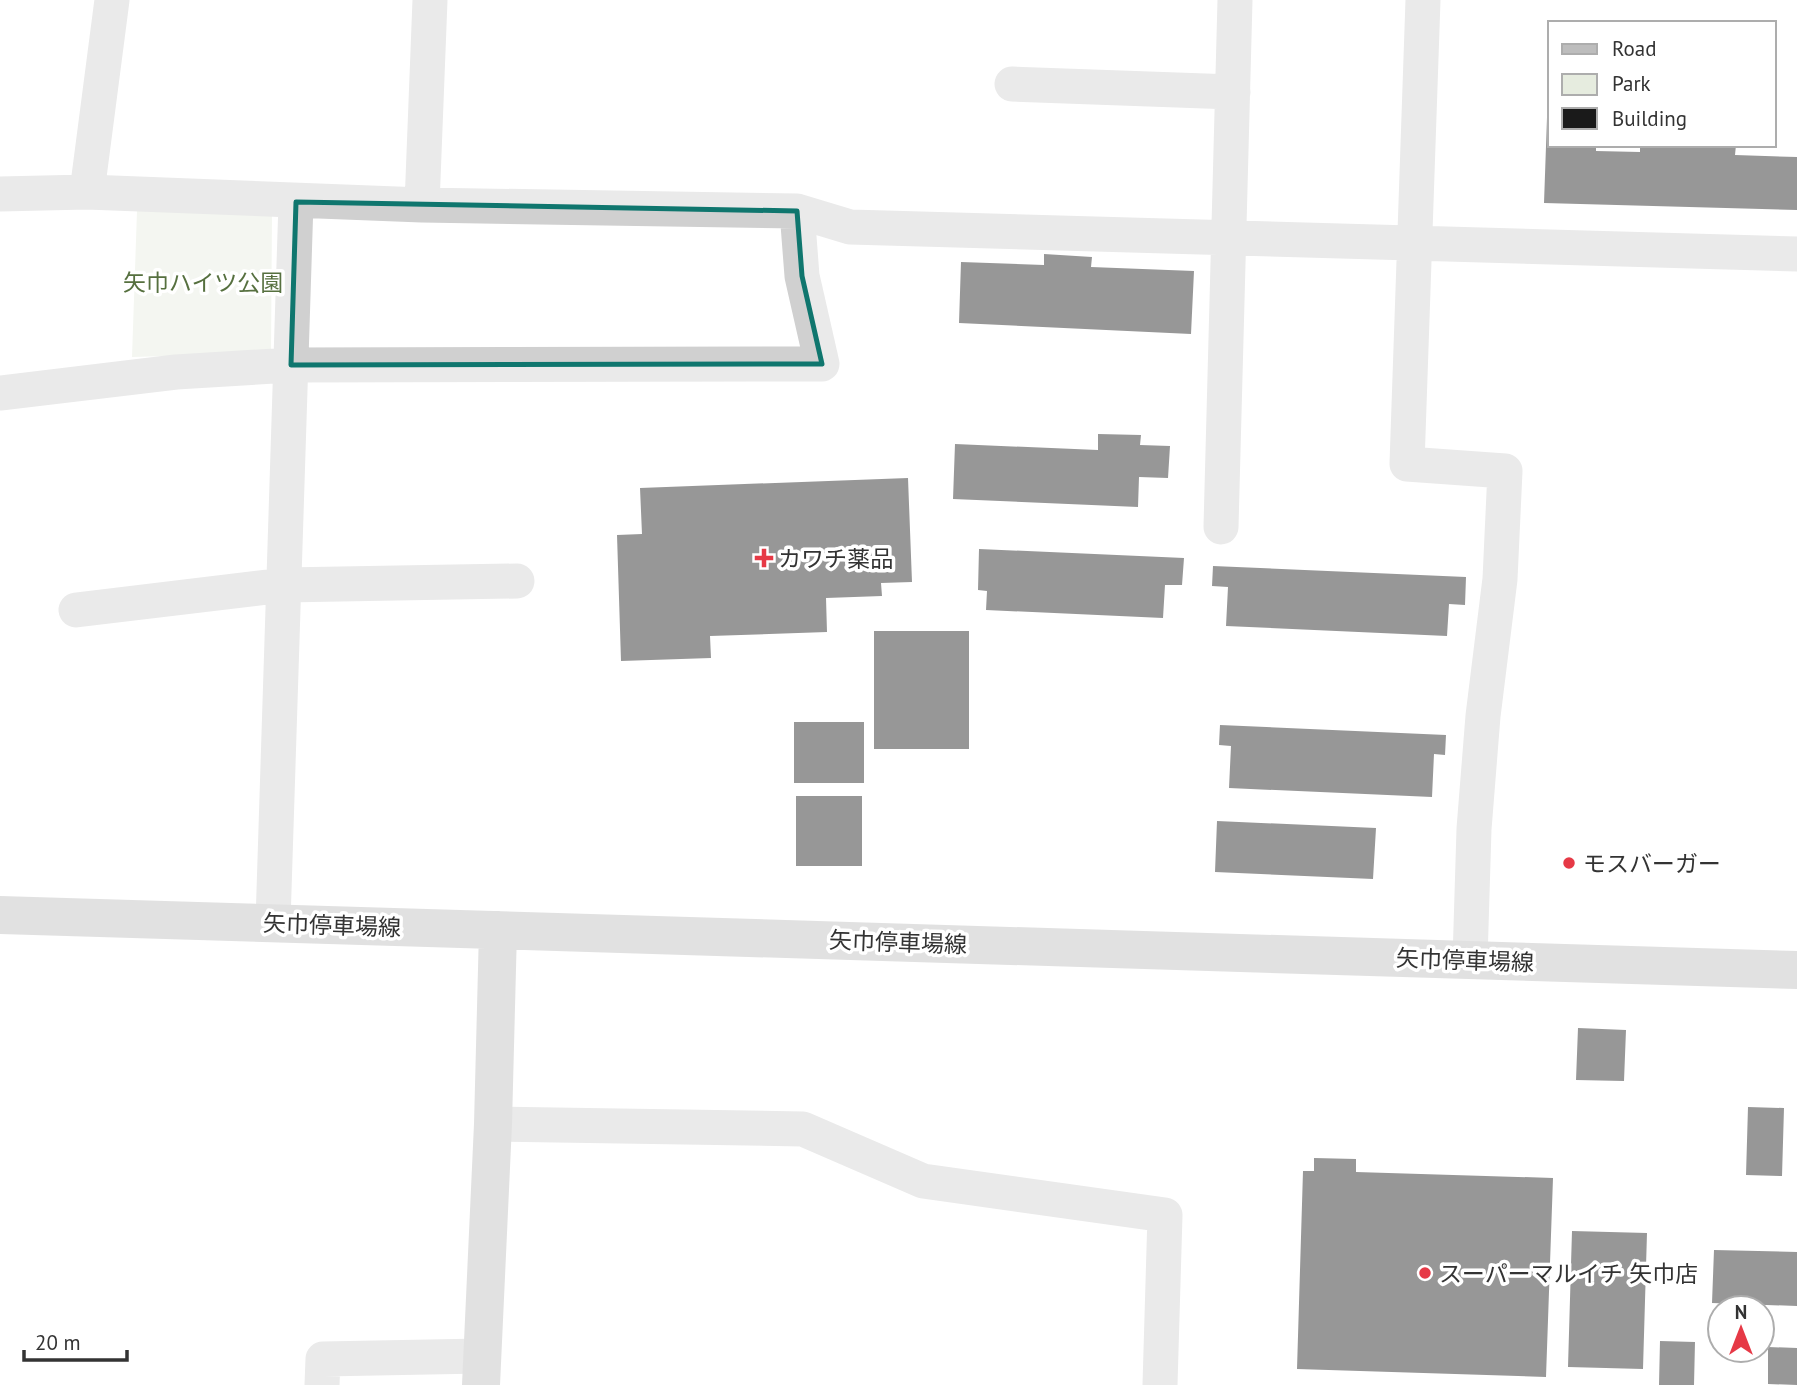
<svg xmlns="http://www.w3.org/2000/svg" width="1797" height="1385" viewBox="0 0 1797 1385" font-family="'PT Sans','Noto Sans JP',sans-serif">
	<style>
		.green { fill: #e6ecdf }
		.building { fill: #1a1a1a }
		.lines { fill: none; stroke-linecap: round; stroke-linejoin: round }
		.street { stroke: #d0d0d0; stroke-width: 35 }
		.secondary { stroke: #bdbdbd; stroke-width: 38 }
		.marked { fill: none; stroke: #0f766e; stroke-width: 5; stroke-linejoin: round }
		.poi-dot { fill: #e63946; stroke: #fff; stroke-width: 2.5 }
		.labels { text-anchor: middle; dominant-baseline: central; stroke-width: 7; stroke-linejoin: round; paint-order: stroke }
		.park-label { font-size: 23px; fill: #56703f; stroke: #fff }
		.poi-label { font-size: 23px; fill: #333; stroke: #fff; text-anchor: start }
		.street-label { font-size: 23px; fill: #333; stroke: #fff }
	</style>
	<rect width="100%" height="100%" fill="#fff"/>
	<path class="green" d="M137 211 272 212 271 353 132 357Z"/>
	<path class="building" d="M1548 89H1550V145H1596V151L1640 152V145H1736L1735 155 1797 157V210L1544 203Z
		M1044 254 1092 257 1091 267 1194 271 1191 334 959 323 961 262 1044 265Z
		M1098 434 1141 435 1140 445 1170 446 1168 478 1139 477 1138 507 953 499 955 444 1098 450Z
		M908 478 912 582 881 583 882 596 826 598 827 632 710 636 711 658 621 661 617 535 642 534 640 488Z
		M979 549 1184 558 1182 585H1165L1163 618 986 610 987 591 978 590Z
		M1213 566 1466 577 1465 605 1449 604 1447 636 1226 626 1228 587 1212 586Z
		M874 631H969V749H874Z
		M794 722H864V783H794Z
		M1220 725 1446 735 1445 755 1434 754 1432 797 1229 788 1231 746 1219 745Z
		M796 796H862V866H796Z
		M1217 821 1376 828 1373 879 1215 872Z
		M1578 1028 1626 1030 1624 1081 1576 1080Z
		M1748 1107 1784 1108 1782 1176 1746 1175Z
		M1314 1158 1356 1159V1172L1553 1178 1546 1377 1297 1369 1303 1171H1314Z
		M1572 1231 1647 1233 1643 1369 1568 1367Z
		M1714 1250 1797 1252V1306L1712 1303Z
		M1660 1341 1695 1342 1694 1385H1659Z
		M1768 1347 1797 1348V1385L1768 1384Z"/>
	<g class="lines">
		<path class="street" d="M1423 0 1407 464 1505 471 1500 579 1483 716 1474 829 1470 960
			M1012 84 1233 92
			M87 192 112 0
			M0 194 87 192 422 205 797 211 850 227 1797 254
			M422 205 430 0
			M0 393 176 372 291 365 822 364 802 276 797 211
			M1221 527 1235 0
			M76 610 284 585 517 581
			M273 922 296 202
			M493 1124 803 1129 923 1181 1165 1215 1160 1385
			M322 1385 323 1359 482 1356"/>
		<path class="secondary" d="M0 915 1797 970
			M481 1385 493 1124 498 930"/>
	</g>
	<path d="M0 0H1797V1385H0ZM296 202 797 211 802 276 822 364 291 365Z" fill="#fff" fill-opacity=".55" fill-rule="evenodd"/>
	<path class="marked" d="M296 202 797 211 802 276 822 364 291 365Z"/>
	<g class="poi-dot">
		<path d="M760.5 547.5h7v7h7v7h-7v7h-7v-7h-7v-7h7z"/>
		<circle cx="1569" cy="863" r="7"/>
		<circle cx="1425" cy="1273" r="7"/>
	</g>
	<g class="labels">
		<g class="park-label">
			<text x="203" y="282">矢巾ハイツ公園</text>
		</g>
		<g class="poi-label">
			<text x="778" y="558">カワチ薬品</text>
			<text x="1583" y="863">モスバーガー</text>
			<text x="1439" y="1273">スーパーマルイチ 矢巾店</text>
		</g>
		<g class="street-label">
			<text transform="translate(332 925) rotate(2)">矢巾停車場線</text>
			<text transform="translate(898 942) rotate(2)">矢巾停車場線</text>
			<text transform="translate(1465 960) rotate(2)">矢巾停車場線</text>
		</g>
	</g>
	<rect x="1548" y="21" width="228" height="126" fill="#ffffff" stroke="#adadad" stroke-width="2"/>
	<rect x="1562" y="44" width="35" height="10" fill="#bdbdbd" stroke="#adadad" stroke-width="2"/>
	<text x="1612" y="56" font-size="21" fill="#333333">Road</text>
	<rect x="1562" y="74" width="35" height="21" fill="#e6ecdf" stroke="#adadad" stroke-width="2"/>
	<text x="1612" y="91" font-size="21" fill="#333333">Park</text>
	<rect x="1562" y="108" width="35" height="21" fill="#1a1a1a" stroke="#adadad" stroke-width="2"/>
	<text x="1612" y="126" font-size="21" fill="#333333">Building</text>
	<g transform="translate(1741 1329)"><circle r="33" fill="#ffffff" stroke="#adadad" stroke-width="2"/>
	<path d="M0-5L12 26L0 18L-12 26Z" fill="#e63946"/>
	<text y="-10" font-size="19" font-weight="bold" text-anchor="middle" fill="#333333">N</text>
	</g>
	<path d="M24 1350v10h103v-10" fill="none" stroke="#333333" stroke-width="3.5"/>
	<text x="35" y="1350" font-size="21" fill="#333333" stroke="#ffffff" stroke-width="5" paint-order="stroke">20 m</text>
</svg>
